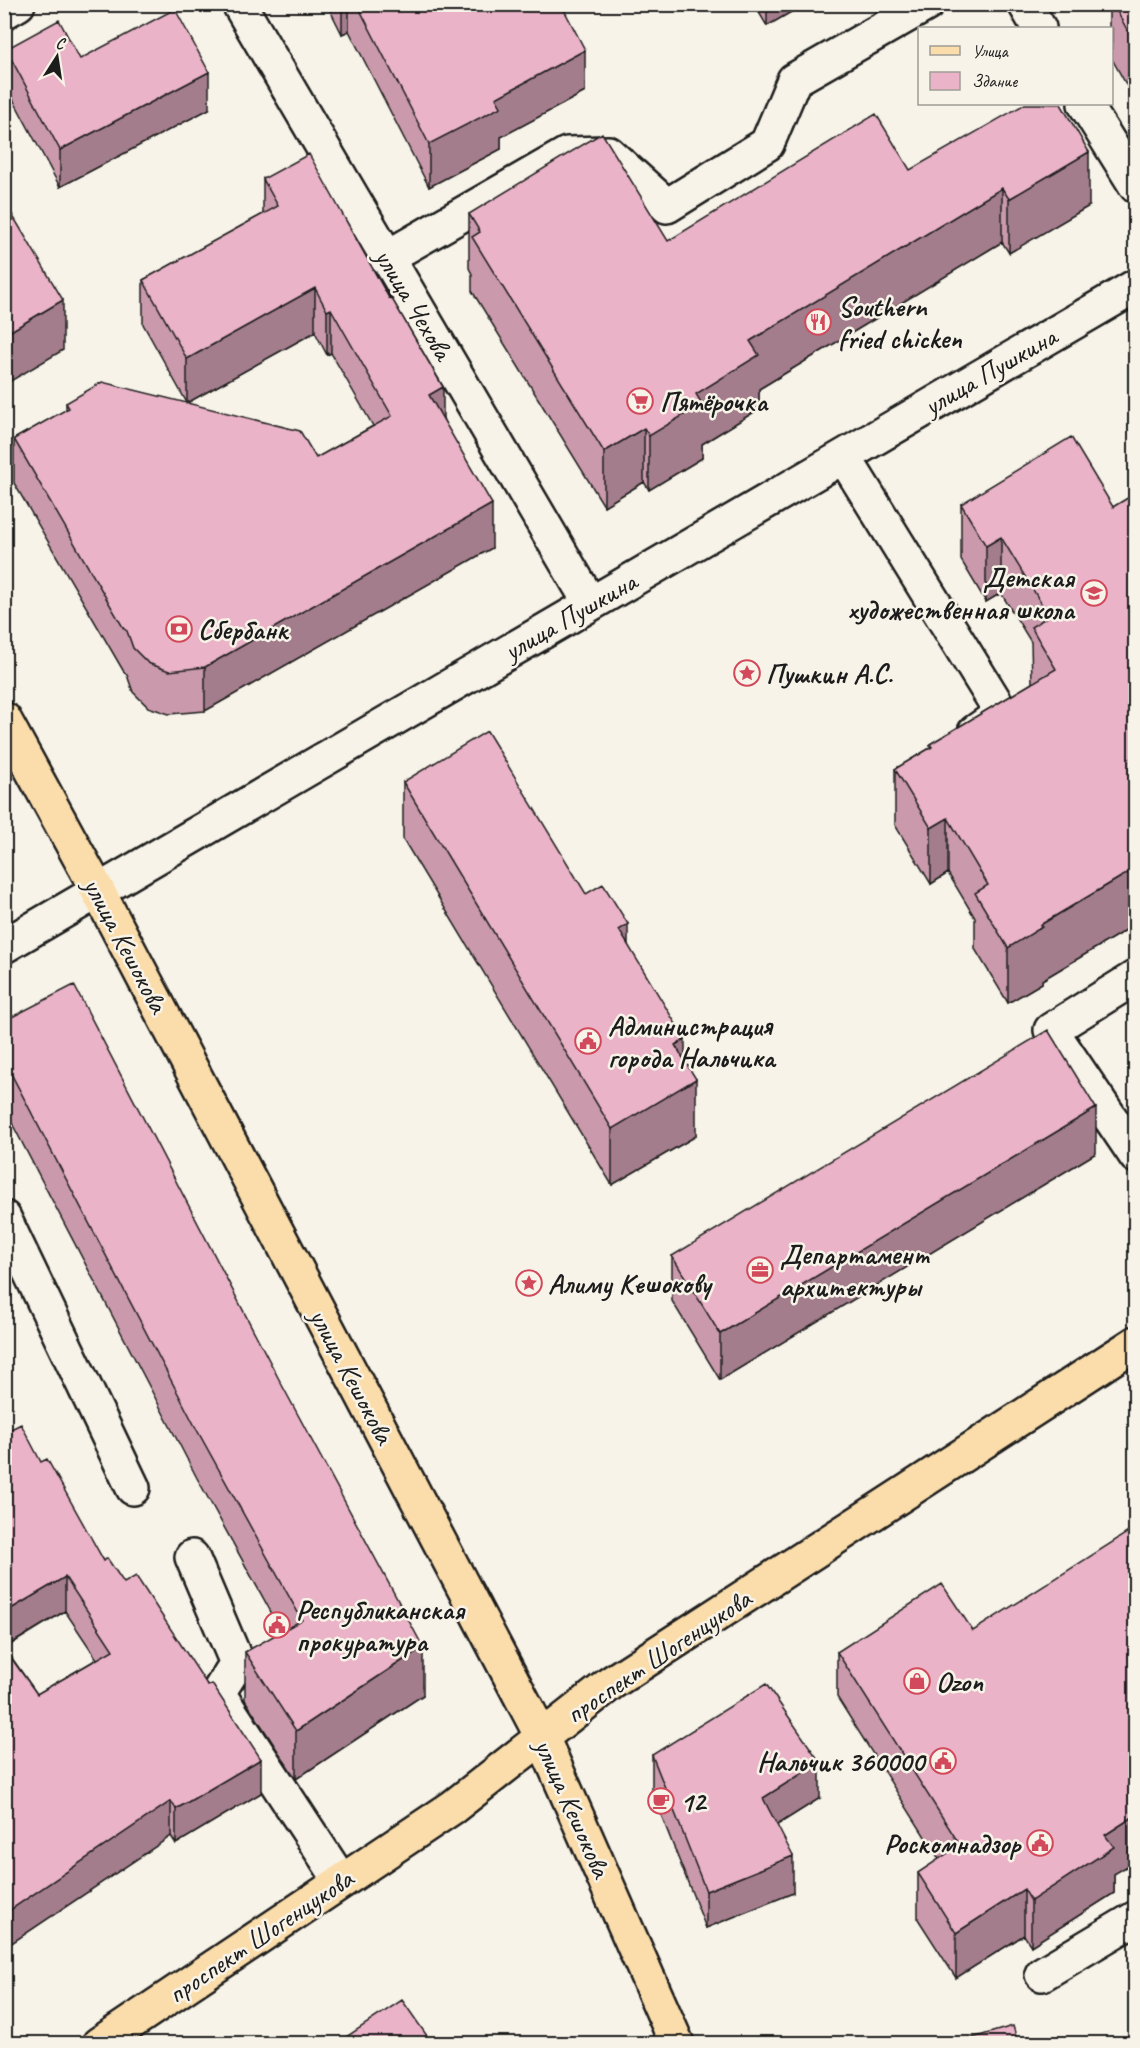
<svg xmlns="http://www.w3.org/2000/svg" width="1140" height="2048" viewBox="0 0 1140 2048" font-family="Caveat,sans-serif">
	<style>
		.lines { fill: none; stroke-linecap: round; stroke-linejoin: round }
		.minor-casing { stroke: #1c1c1c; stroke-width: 38 }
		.major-casing { stroke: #1c1c1c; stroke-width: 38 }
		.minor { stroke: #f7f3e8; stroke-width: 33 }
		.major { stroke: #fbddab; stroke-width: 33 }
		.wall { fill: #ca9aac; stroke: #1c1c1c; stroke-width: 1.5; fill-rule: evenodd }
		.shaded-wall { fill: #a47d8c; stroke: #1c1c1c; stroke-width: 1.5 }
		.building { fill: #ebb3c8; stroke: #1c1c1c; stroke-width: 1.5 }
		.labels { text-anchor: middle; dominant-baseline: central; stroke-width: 5; stroke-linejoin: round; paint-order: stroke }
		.street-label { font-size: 28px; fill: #1c1c1c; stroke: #f7f3e8 }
		.poi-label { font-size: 28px; font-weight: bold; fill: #1c1c1c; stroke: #f7f3e8; text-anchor: start }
	</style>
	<rect width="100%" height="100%" fill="#f7f3e8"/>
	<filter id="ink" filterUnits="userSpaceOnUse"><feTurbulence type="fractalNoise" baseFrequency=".0167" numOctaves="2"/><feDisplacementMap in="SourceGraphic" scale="12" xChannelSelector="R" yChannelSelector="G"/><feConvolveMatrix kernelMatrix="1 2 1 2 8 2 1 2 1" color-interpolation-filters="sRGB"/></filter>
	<g filter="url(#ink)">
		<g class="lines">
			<g class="minor-casing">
				<path id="minor" d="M239 4 590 603
					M1025 4 1039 28
					M4 12 18 4
					M1085 104 1136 186
					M386 258 567 154 608 153 667 206 767 144 794 80 927 4
					M844 457 1002 713 975 732
					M4 946 1136 286
					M1136 977 1051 1030 1136 1156
					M4 1218 133 1488
					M192 1557 237 1663 218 1693 341 1881
					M1042 1974 1136 1918"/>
			</g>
			<g class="major-casing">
				<path id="major" d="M4 719 98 891 542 1737 677 2044
					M99 2044 453 1807 611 1683 1136 1343"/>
			</g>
			<use href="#minor" class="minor"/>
			<use href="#major" class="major"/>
		</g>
		<path class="wall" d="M327 4H561L585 92 501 137V149L429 187 349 31 342 34Z
			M754 4H805L767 26Z
			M1109 4H1136V102L1112 59V28H1109Z
			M6 49 209 109 60 187 6 86Z
			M910 170 1089 206 1009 253 1002 242 759 389V409L702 444V458L649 490 644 482 604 506 472 291V274L469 268V214L668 241Z
			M263 179 443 418 492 548 205 711 169 714 148 707 133 692 127 675 124 672 14 483V439L66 410V403H187L143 324V280L263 214ZM315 332 327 355 331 353 373 426 316 458 187 403Z
			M1136 341V406L1131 399V344Z
			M1136 493V924L1042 980V983L1008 1003 975 949V918L948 873 931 884 895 825V769L930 748V744L1032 683 1031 642 1001 593 986 602 961 560V504L1113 507Z
			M403 782 586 894 628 945 685 1061 696 1136 612 1185 403 839Z
			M4 1021 423 1695 296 1779 245 1700V1652L282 1632 197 1478 4 1108Z
			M1096 1153 720 1380 672 1301V1256Z
			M4 1431 41 1462 104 1561 261 1793 176 1844 171 1836 4 1948ZM65 1611 97 1659 37 1694 5 1648Z
			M837 1652 1114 1874V1893L1031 1946 1024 1935 956 1978 918 1919V1873L939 1859 837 1697Z
			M652 1755 820 1798 777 1825 793 1893 706 1928 652 1792Z"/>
		<path class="shaded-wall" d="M342 4H349V31L342 34Z
			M767 4H805L767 26Z
			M585 50V92L501 137V149L429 187V144L496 98Z
			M209 72V109L60 187V150Z
			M1089 152V206L1009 253V199Z
			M1002 188V242L759 389V409L702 444V458L649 490V436L696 394 750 341Z
			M315 288V332L187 403V359Z
			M63 300V350L4 385V335Z
			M331 309V353L327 355V311Z
			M443 387V431L429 395Z
			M644 428V482L604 506V452Z
			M492 504V548L205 711V667Z
			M1001 537V593L986 602V546Z
			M948 818V873L931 884V828Z
			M1136 868V924L1042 980V983L1008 1003V948L1040 925Z
			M628 924V981L619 930Z
			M685 1039V1086L696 1079V1136L612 1185V1129L675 1045Z
			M1096 1108V1153L720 1380V1334Z
			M65 1577V1611L4 1648V1613Z
			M423 1647V1695L296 1779V1731Z
			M261 1759V1793L176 1844V1809Z
			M820 1762V1798L763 1834V1798Z
			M171 1801V1836L4 1948V1914Z
			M1136 1815V1861L1114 1874V1893L1031 1946V1901L1105 1835Z
			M793 1856V1893L706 1928V1891Z
			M1024 1889V1935L956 1978V1933Z"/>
		<path class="building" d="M357 4H561L585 50 496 98 501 107 429 144Z
			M1113 4H1136V46Z
			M175 9 209 72 60 150 6 49 59 20 80 59Z
			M1025 104H1061L1089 152 1009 199 1002 188 750 341 759 355 696 394 702 404 649 436 644 428 604 452 472 237 480 232 469 214 602 133 668 241 876 114 910 170Z
			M309 154 389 298 391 297 443 387 429 395 492 504 205 667 169 671 148 663 133 648 127 631 124 629 14 439 69 408 66 403 102 382 300 431 316 458 392 416 331 309 327 311 315 288 187 359 143 280 278 206 263 179Z
			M4 201 63 300 4 335Z
			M1136 341V350L1131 344Z
			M1071 437 1113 507 1136 493V868L1040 925 1042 927 1008 948 975 893 988 885 948 818 931 828 895 769 932 747 930 744 1056 669 1031 627 1049 616 1001 537 986 546 961 504Z
			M487 731 586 894 603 884 628 924 619 930 685 1039 675 1045 696 1079 612 1129 403 782Z
			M74 985 283 1387 423 1647 296 1731 245 1652 302 1620 197 1430 4 1060V1021Z
			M1048 1030 1096 1108 720 1334 672 1256Z
			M21 1424 41 1462 47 1459 104 1561 107 1558 124 1583 136 1576 208 1686 212 1684 261 1759 176 1809 171 1801 4 1914V1648L37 1694 113 1650 65 1577 4 1613V1431L5 1432Z
			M1136 1527V1815L1105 1835 1114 1847 1031 1901 1024 1889 956 1933 918 1873 960 1845 837 1652 942 1584 973 1631Z
			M766 1684 820 1762 763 1798 793 1856 706 1891 652 1755Z
			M402 2000 432 2043H337Z
			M1013 2026 1018 2043H971L969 2039Z
			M1136 2037V2043H1134L1132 2039Z"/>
	</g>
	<defs>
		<g id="restaurant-ring" transform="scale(1.35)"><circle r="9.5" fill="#f7f3e8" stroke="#d1495b" stroke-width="1.5"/><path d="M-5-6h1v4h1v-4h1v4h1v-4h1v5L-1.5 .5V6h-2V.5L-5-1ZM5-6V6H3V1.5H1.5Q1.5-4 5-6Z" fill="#d1495b"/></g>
		<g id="supermarket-ring" transform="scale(1.35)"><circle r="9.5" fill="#f7f3e8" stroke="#d1495b" stroke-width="1.5"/><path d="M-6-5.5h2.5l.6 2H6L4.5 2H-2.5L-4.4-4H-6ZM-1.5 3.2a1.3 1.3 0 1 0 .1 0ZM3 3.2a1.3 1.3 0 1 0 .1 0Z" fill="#d1495b"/></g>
		<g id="school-ring" transform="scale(1.35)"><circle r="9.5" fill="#f7f3e8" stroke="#d1495b" stroke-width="1.5"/><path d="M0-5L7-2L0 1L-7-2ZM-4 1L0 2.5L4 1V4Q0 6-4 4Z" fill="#d1495b"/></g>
		<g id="bank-ring" transform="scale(1.35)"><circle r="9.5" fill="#f7f3e8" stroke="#d1495b" stroke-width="1.5"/><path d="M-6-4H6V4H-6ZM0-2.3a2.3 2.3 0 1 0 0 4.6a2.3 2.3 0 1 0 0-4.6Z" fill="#d1495b"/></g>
		<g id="sight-ring" transform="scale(1.35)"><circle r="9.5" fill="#f7f3e8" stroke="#d1495b" stroke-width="1.5"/><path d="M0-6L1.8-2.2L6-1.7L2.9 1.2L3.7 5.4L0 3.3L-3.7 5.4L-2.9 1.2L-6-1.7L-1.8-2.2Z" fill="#d1495b"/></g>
		<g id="civic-ring" transform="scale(1.35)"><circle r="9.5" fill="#f7f3e8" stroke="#d1495b" stroke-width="1.5"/><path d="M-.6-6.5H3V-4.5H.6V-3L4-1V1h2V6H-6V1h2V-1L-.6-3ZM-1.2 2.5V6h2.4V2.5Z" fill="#d1495b"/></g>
		<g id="office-ring" transform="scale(1.35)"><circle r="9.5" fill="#f7f3e8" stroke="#d1495b" stroke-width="1.5"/><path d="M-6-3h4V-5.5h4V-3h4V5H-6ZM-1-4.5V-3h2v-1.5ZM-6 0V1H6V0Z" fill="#d1495b"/></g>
		<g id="shop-ring" transform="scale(1.35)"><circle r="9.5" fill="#f7f3e8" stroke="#d1495b" stroke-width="1.5"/><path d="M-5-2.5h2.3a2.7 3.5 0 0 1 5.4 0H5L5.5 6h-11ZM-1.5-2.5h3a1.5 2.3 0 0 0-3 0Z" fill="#d1495b"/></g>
		<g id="cafe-ring" transform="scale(1.35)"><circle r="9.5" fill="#f7f3e8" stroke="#d1495b" stroke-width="1.5"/><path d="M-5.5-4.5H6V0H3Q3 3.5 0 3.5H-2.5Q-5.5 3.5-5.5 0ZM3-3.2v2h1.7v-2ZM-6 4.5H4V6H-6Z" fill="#d1495b"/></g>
	</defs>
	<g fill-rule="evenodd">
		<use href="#restaurant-ring" x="818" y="322"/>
		<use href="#supermarket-ring" x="640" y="401"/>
		<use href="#school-ring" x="1094" y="593"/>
		<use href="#bank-ring" x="179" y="629"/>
		<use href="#sight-ring" x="747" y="673"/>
		<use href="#civic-ring" x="588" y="1041"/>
		<use href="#office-ring" x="760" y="1270"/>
		<use href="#sight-ring" x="529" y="1283"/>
		<use href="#civic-ring" x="277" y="1625"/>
		<use href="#shop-ring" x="917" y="1681"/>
		<use href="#civic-ring" x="943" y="1761"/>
		<use href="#cafe-ring" x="661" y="1801"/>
		<use href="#civic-ring" x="1040" y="1843"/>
	</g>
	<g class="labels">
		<g class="street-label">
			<text transform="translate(414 304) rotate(59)">улица Чехова</text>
			<text transform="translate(990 371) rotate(-30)">улица Пушкина</text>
			<text transform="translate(570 616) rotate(-30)">улица Пушкина</text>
			<text transform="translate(126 945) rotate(62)">улица Кешокова</text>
			<text transform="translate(352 1376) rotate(62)">улица Кешокова</text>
			<text transform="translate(658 1656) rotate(-34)">проспект Шогенцукова</text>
			<text transform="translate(573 1808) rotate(66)">улица Кешокова</text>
			<text transform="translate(260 1936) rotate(-34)">проспект Шогенцукова</text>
		</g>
		<g class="poi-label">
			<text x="838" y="306">Southern<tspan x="838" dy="32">fried chicken</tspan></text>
			<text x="660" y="401">Пятёрочка</text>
			<text x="1074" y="577" text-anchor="end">Детская<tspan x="1074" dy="32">художественная школа</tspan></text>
			<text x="198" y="629">Сбербанк</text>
			<text x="766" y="673">Пушкин А.С.</text>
			<text x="608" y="1025">Администрация<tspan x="608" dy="32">города Нальчика</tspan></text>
			<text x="780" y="1254">Департамент<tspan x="780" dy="32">архитектуры</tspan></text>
			<text x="548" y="1283">Алиму Кешокову</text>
			<text x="296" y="1609">Республиканская<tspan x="296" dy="32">прокуратура</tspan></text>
			<text x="936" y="1681">Ozon</text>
			<text x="924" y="1761" text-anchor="end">Нальчик 360000</text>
			<text x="680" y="1801">12</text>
			<text x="1020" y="1843" text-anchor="end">Роскомнадзор</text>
		</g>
	</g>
	<rect width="1140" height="2048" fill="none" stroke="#f7f3e8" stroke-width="24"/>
	<rect x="12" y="12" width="1116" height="2024" fill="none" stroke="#1c1c1c" stroke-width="2" filter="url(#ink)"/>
	<rect x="918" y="27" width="195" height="78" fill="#f7f3e8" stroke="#9f9d96" stroke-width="1.5"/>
	<rect x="930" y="46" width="30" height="9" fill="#fbddab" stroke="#9f9d96" stroke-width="1.5"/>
	<text x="972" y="57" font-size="18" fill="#1c1c1c">Улица</text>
	<rect x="930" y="72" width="30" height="18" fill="#ebb3c8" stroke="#9f9d96" stroke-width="1.5"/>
	<text x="972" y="87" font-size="18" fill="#1c1c1c">Здание</text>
	<g transform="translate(57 57) rotate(12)" stroke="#f7f3e8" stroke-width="4.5" paint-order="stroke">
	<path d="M0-4.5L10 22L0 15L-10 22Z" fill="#1c1c1c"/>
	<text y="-9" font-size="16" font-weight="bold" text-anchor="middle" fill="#1c1c1c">С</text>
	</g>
</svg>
